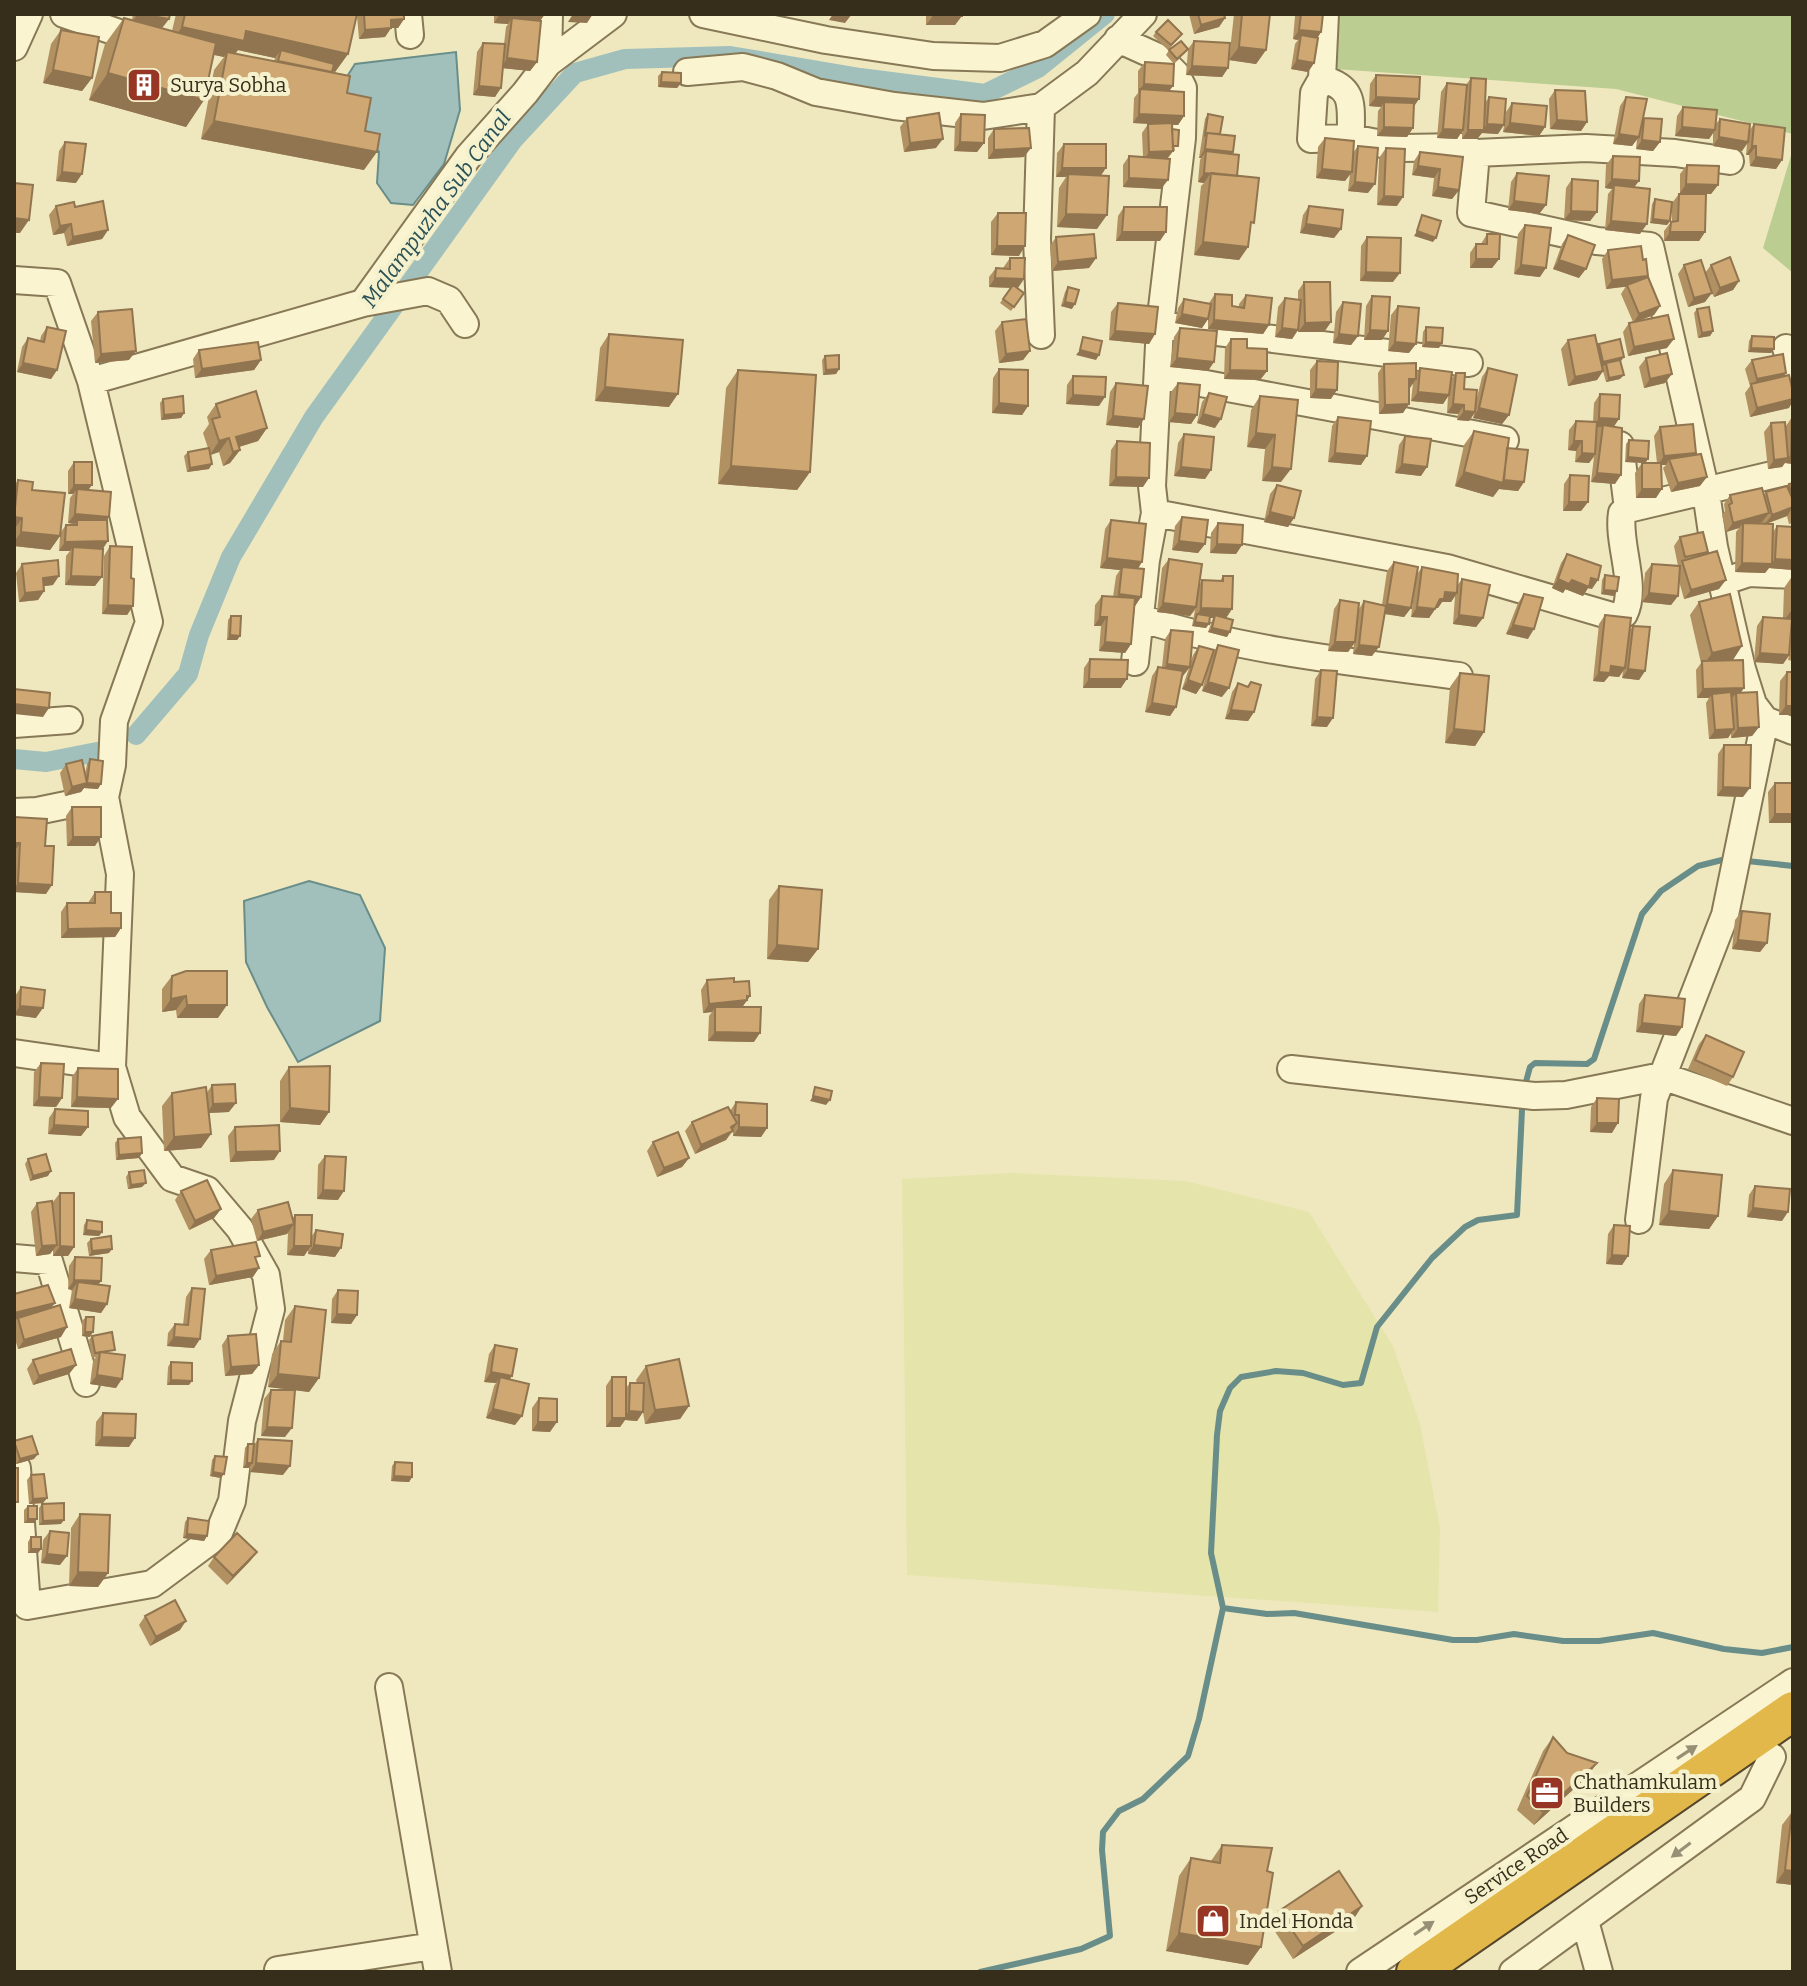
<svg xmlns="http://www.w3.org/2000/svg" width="1807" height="1986" viewBox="0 0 1807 1986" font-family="Bitter,serif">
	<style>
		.farmland { fill: #e5e4ab }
		.green { fill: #bccd92 }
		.water { fill: #a1c0bc; stroke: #698e8a; stroke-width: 2 }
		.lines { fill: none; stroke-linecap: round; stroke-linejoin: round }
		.stream { stroke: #698e8a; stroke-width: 6 }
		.canal { stroke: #a1c0bc; stroke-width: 20 }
		.minor-casing { stroke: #877856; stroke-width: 30 }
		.highway-casing { stroke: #54452b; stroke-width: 42 }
		.minor { stroke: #faf4d1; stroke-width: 26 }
		.highway { stroke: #e2b84a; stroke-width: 38 }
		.wall { fill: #b19062; fill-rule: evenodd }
		.shaded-wall { fill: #907550 }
		.building { fill: #cea772; stroke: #907550; stroke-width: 2 }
		.oneway { fill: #989076 }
		.labels { text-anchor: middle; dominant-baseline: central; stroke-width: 8; stroke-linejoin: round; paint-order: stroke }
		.poi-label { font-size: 20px; fill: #362d1b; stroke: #f6f1cd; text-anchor: start }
		.street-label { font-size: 20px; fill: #362d1b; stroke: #f6f1cd }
		.water-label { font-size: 22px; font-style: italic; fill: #2a5256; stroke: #f6f1cd }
	</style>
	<rect width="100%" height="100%" fill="#efe8be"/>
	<path class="farmland" d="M1013 1173 1185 1181 1309 1212 1393 1346 1420 1424 1440 1528 1438 1612 907 1575 902 1179Z"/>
	<path class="green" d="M1337 14H1793V134L1616 89 1321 68Z
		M1793 149V273L1763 248Z"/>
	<path class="water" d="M456 52 460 110 444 164 413 205 391 203 377 183 379 152 368 141 341 86 355 64Z
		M309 881 360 895 385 948 380 1021 298 1062 267 1007 246 962 244 901Z"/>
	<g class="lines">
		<path class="stream" d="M1747 861 1793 866
			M1524 1089 1530 1067 1535 1063 1587 1064 1594 1059 1642 914 1661 891 1698 866 1722 860
			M1223 1608 1267 1614 1294 1613 1453 1640H1477L1514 1634 1563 1641H1599L1653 1633 1724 1649 1762 1653 1793 1647
			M980 1972 1081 1949 1110 1936 1102 1850 1103 1832 1119 1811 1143 1799 1188 1756 1199 1719 1223 1608 1211 1553 1217 1435 1220 1411 1230 1388 1241 1377 1276 1371 1303 1373 1343 1385 1361 1383 1377 1327 1432 1258 1465 1227 1478 1220 1517 1215 1522 1110"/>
		<path class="canal" d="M136 735 188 674 199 635 231 557 314 417 513 140 575 73 625 59 730 56 860 78 985 94 1038 68 1105 14
			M14 759 46 762 102 751"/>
		<g class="minor-casing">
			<path id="minor" d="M64 14 148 43
				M408 14 410 35
				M703 14 826 40 933 56 1000 58 1045 44 1087 14
				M1325 14 1322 79 1314 93 1311 139 1351 138 1403 148 1463 147 1476 153 1586 148 1675 153 1730 161
				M1118 39 1160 58 1176 74 1183 88 1182 138 1160 325 1152 486 1155 513 1146 560 1135 662
				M14 47 29 14
				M548 63 549 14
				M687 72 743 67 777 76 816 92 894 106 983 116 1041 107 1087 73 1143 14
				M1322 79C1357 88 1350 107 1351 138
				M1041 107 1037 239 1041 335
				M1476 153 1471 213 1597 241 1650 246 1706 492 1714 547 1742 669 1753 704 1765 720 1793 731
				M14 280 57 283 91 381 363 303 428 291 449 300 465 324
				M363 303 468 157 525 93 548 63 613 14
				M1160 325 1469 363
				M1786 348 1793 369
				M1158 375 1505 440
				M91 381 149 622 114 721 112 765 105 797 120 874 112 1067
				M1620 445 1628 509
				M1155 513 1447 568 1615 617 1624 614C1638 586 1617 543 1622 513L1628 509 1793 470
				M1722 582 1749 573 1793 575
				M1140 618C1243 651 1352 662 1459 676
				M14 724 69 720
				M14 812 37 811 105 797
				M14 1053 112 1067 127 1117 172 1178 207 1190 240 1229 266 1275 271 1309 242 1421 232 1501 218 1535 152 1584 27 1606 17 1468 14 1463
				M1291 1069 1534 1096 1566 1095 1662 1076 1793 1121
				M1639 1220 1654 1098 1725 915 1765 720
				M14 1258 49 1261 86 1383
				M389 1687 438 1972
				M1585 1921 1599 1972
				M279 1972 278 1970 433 1946
				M1360 1972 1793 1682
				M1513 1972 1752 1798 1772 1757"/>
		</g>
		<g class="highway-casing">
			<path id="highway" d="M1416 1972 1793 1711"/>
		</g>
		<use href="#minor" class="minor"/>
		<use href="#highway" class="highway"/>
	</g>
	<path class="wall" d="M133 14H170L169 19 162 28 156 27 172 31 176 14H357L348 54 335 72 332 71 347 93 365 131 364 170 201 139 214 70 224 57 214 55 204 100 186 127 89 100 105 44 124 18 132 20ZM238 50 275 58 274 61 235 54Z
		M358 14H404V19L398 28H391L385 37 359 39 357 16Z
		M494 14H545L540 21 537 62 530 71 503 68 495 97 473 95 477 52 483 43 504 44 506 27 508 24 494 23Z
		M926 14H962L955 25H926Z
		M1189 14H1224L1225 18 1219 27 1194 34Z
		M1234 14H1295L1293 16H1269L1266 50 1256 64 1229 60Z
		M1297 14H1323L1321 32 1317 38 1314 63 1308 72 1291 69 1295 44 1298 40 1293 39 1295 16Z
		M61 30 92 78 82 91 43 83 51 44Z
		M1156 32 1179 38 1168 50 1153 36Z
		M1194 41 1228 68 1222 77 1186 75 1188 50 1174 64 1166 55 1169 50 1188 49Z
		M1145 62 1173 86 1169 91 1184 116 1178 125H1172L1175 151H1173L1168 158 1161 189 1123 187V165L1129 156 1143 157 1142 133 1148 124 1133 123 1134 98 1138 93V71Z
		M662 72 681 83 677 88 658 87V76Z
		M1376 75 1414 107 1413 128 1407 137 1377 136 1378 111 1381 107 1369 106 1370 84Z
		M1471 78 1485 103 1489 97 1498 134 1482 133 1477 139H1462V131L1457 139 1437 138 1441 92 1447 83 1466 85Z
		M1555 90 1587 122 1581 131 1550 129 1549 99Z
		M1626 97 1642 121 1644 118 1660 142 1653 151 1636 149 1637 139 1632 146 1613 144 1620 106Z
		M1512 103 1545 127 1539 136 1503 132 1506 112Z
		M1683 107 1715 125 1720 119 1749 131 1754 124 1782 160 1776 169 1750 166 1749 155H1746L1747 144 1742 151 1713 146V133L1709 139 1675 136 1677 116Z
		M961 114 984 143 977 152 954 151 955 123Z
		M1208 114 1232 154 1251 227 1248 247 1239 260 1194 255 1201 186 1204 183 1198 182 1200 160 1201 158H1199L1205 119Z
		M907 118 936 148 904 152 900 127Z
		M994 129 1024 157 988 159V138Z
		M1325 138 1353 153 1358 146 1368 193 1348 191 1350 174 1345 181 1316 178 1318 147Z
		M65 142 76 183 56 181 59 151Z
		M1064 144 1101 176 1097 229 1057 227 1059 188 1066 177H1056L1057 153Z
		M1386 148 1397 206 1377 205 1379 158Z
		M1420 152 1463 157 1459 190 1452 199 1432 196 1434 178 1412 175 1414 161Z
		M1613 156 1639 181 1634 187 1640 234 1605 230 1608 194 1612 189 1605 188 1606 165Z
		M1687 165 1718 185 1711 194 1680 193V174Z
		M1517 173 1546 205 1539 214 1508 210 1511 182Z
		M1572 179 1597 212 1590 221 1564 220 1566 188Z
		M1679 194 1705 232 1699 241H1664V231L1671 222H1672V204L1670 221 1667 225 1650 223 1652 204 1655 199 1672 203Z
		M56 206 75 207 108 230 102 239 67 246 64 233 53 235 49 215Z
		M1309 206 1341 229 1334 238 1300 233 1303 215Z
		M1124 207 1160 241H1116L1118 216Z
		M998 213 1019 256 991 255V222Z
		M1525 225 1540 277 1514 274 1518 234Z
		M1487 234 1499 259 1492 268H1470V253L1476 244H1481Z
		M1568 235 1579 278 1553 269 1562 244Z
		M1056 237 1096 258 1089 268 1052 271 1050 246Z
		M1367 237 1393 282 1360 281 1361 246Z
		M1608 250 1643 260 1648 276 1647 277 1660 306 1654 315 1637 321 1667 348 1628 356 1623 332 1629 323 1633 322 1621 294 1626 286 1606 289 1602 259Z
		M1010 258 1018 288H1016L1024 293 1011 311 1000 303 1011 288 989 287V277L996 268H1003Z
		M1684 265 1705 273 1711 265 1739 281 1733 290 1714 297 1711 291 1705 302 1688 307 1678 274Z
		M1304 282 1331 322 1324 332H1298V325V330L1292 339 1275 337 1278 307 1285 298 1298 300V291Z
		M1068 287 1072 309 1061 306 1065 292Z
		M1215 294 1232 306 1239 307V304L1246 295 1269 325 1263 334 1208 329V319L1202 328 1175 323 1178 308 1184 299 1209 303Z
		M1372 296 1382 340H1364L1366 306Z
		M1343 302 1358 336 1351 345 1333 343 1336 312Z
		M1118 303 1155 334 1149 344 1109 340 1111 312Z
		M1398 306 1409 353 1388 351 1391 315Z
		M1697 309 1713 331 1710 336 1698 338 1694 313Z
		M98 312 129 360 95 363 91 321Z
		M1002 322 1030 351 1023 360 999 363 995 331Z
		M47 327 57 370 51 379 17 372 22 347 28 338 40 341 41 336Z
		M1426 327 1439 348 1422 347 1423 332Z
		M1180 328 1208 371 1170 367 1174 337Z
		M609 334 669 407 595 401 600 348Z
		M1752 336 1774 349 1771 353 1748 352 1749 341Z
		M1231 339 1247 348 1267 371 1260 380 1224 379 1225 348Z
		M1568 340 1598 346 1599 344 1620 361V379L1606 382 1603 371 1597 380 1568 386 1561 349Z
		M199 350 261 360 254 370 195 378 193 359Z
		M825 356 839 369 836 374 823 375 822 360Z
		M1646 358 1665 383 1644 388 1639 367Z
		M1752 360 1789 408 1750 417 1745 393 1750 386 1745 369Z
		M1317 361 1331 399 1310 398V370Z
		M1384 364 1416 374 1420 368 1451 379 1456 373 1475 406 1482 377 1488 368 1509 415 1502 424 1473 418 1474 414 1469 421 1457 420 1458 414 1447 413 1448 396 1443 404 1411 401 1413 383 1409 388 1403 413 1379 414 1378 373Z
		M999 369 1028 406 1022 415 992 413 993 378Z
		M738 370 810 472 797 490 718 484 726 388Z
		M1073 376 1099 406 1066 404 1067 385Z
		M1116 383 1138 428 1106 425 1110 392Z
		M1178 383 1197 415 1191 424 1169 422 1171 392Z
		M1209 393 1215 428 1197 423 1202 402Z
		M1600 394 1614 427 1615 484 1591 482 1594 457 1589 463 1575 462 1576 451 1568 450 1569 430 1576 421 1593 422 1594 403Z
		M1260 396 1298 400 1281 482 1262 481 1265 449 1247 447 1251 410Z
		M163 399 184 413 181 418 161 420 160 403Z
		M216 404 267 428 258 441 239 447 240 450 230 463 223 466 219 452 210 455 209 469 187 472 184 456 188 452 208 448 203 433 209 424 207 417Z
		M1338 417 1361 465 1328 462 1332 426Z
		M1792 417 1793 464 1785 463 1782 467 1768 469 1764 432 1771 423 1786 426Z
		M1660 427 1695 455 1700 486 1671 492 1663 468 1666 465H1661L1656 498H1636L1635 473 1642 463H1645L1625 462 1626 444 1629 440 1648 459 1645 463H1657L1654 436Z
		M1474 431 1508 448 1524 482 1518 491 1499 489 1493 497 1455 486 1464 445Z
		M1184 434 1211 470 1205 479 1174 476 1178 443Z
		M1405 436 1421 476 1395 473 1399 445Z
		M1117 441 1143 487 1109 486 1111 450Z
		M74 462 92 485 88 490 109 517 106 520 103 549 95 586 65 585 66 556 70 551H59L60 536 50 550 14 546V486L18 480 32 490 60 533 66 525H74L75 524 68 523 70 498 73 494H68V471Z
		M1570 475 1588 502 1581 511H1563L1564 484Z
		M1793 483V523L1789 524 1787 516 1766 524 1773 532 1777 526 1793 527V570L1769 568 1765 573 1735 572 1736 532 1739 528 1726 532 1722 515 1725 511 1724 504 1730 495H1764L1766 492 1787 487 1789 484Z
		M1277 485 1294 518 1288 527 1264 522 1270 494Z
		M1182 517 1205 544 1198 553 1172 550 1175 526Z
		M1111 520 1138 569 1141 597 1135 606 1131 644 1125 653 1099 651 1101 626H1094L1095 605 1102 596 1113 597 1116 576 1120 570 1100 568 1105 529Z
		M1218 523 1242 545 1236 554 1210 553 1211 533Z
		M1680 537 1708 552 1707 554 1719 589 1684 599 1679 581 1678 596 1671 605 1642 602 1645 573 1652 564 1678 566 1674 546Z
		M110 546 131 578 133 606 127 615 102 614 104 556Z
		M1567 554 1592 589 1588 588 1583 596 1565 589 1563 593 1552 588 1561 563Z
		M1169 559 1200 584 1202 580 1220 581 1223 576 1232 609 1226 618 1227 637 1208 632 1213 618H1210L1206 628 1192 626 1195 610 1190 616 1157 612 1162 568Z
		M1394 562 1416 576 1422 567 1457 586 1462 579 1483 618 1476 627 1453 624 1455 596 1451 602H1442L1438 608H1436L1429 618 1411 617 1415 585 1411 608 1404 617 1384 614 1372 656 1353 654 1354 644 1348 652 1328 651 1334 609 1340 600 1359 609 1364 601 1382 605 1387 571Z
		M22 564 53 585 44 586V591L38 600 19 602 16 573Z
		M1605 575 1617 591 1614 596 1601 594 1602 580Z
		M1793 575V661L1788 660 1789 656 1783 664 1754 662 1757 626 1763 617 1783 618 1784 588Z
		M1524 594 1528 639 1506 634 1518 603Z
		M1699 602 1732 660 1741 692 1759 727 1752 736 1731 738V733L1728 738 1709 739 1706 703 1709 698H1697L1696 670 1701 663 1690 615Z
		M1605 615 1629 631 1633 626 1645 671 1639 680 1622 678 1623 671 1619 677 1609 676 1604 682 1593 681 1599 624Z
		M231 616 240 636 237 640H227L228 620Z
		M1171 630 1190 664 1193 655 1199 646 1213 653 1218 645 1222 697 1202 691 1209 663 1202 685 1196 694 1182 689 1189 668 1182 676 1176 707 1170 716 1145 712 1152 676 1158 667H1162L1165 639Z
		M1090 659 1121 688H1083L1084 668Z
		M1321 670 1327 727 1311 726 1315 679Z
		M1787 672H1793V715H1779L1780 681Z
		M1460 673 1484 732 1475 746 1445 743 1450 687Z
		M1238 683 1248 687 1254 712 1248 721 1225 719 1232 692Z
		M1724 745 1743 797 1717 796 1718 754Z
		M90 759 98 789 84 788 81 792 65 796 60 773 66 764 85 775 87 764Z
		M1775 783H1793V823H1769L1768 792Z
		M72 807 95 846H67L66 816Z
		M14 817 45 846 46 894 14 892Z
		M779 886 818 949 808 962 767 959 769 900Z
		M95 892 121 928 115 937 61 938V912L67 903H88Z
		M1742 911 1767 943 1760 952 1732 949 1735 920Z
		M172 976 218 1018H177L176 1010 162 1012V989Z
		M707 980 734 982 750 996 742 1007 754 1042 708 1041 709 1016 712 1012 703 1013 701 990Z
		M21 987 36 1018 14 1015 15 996Z
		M1645 995 1682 1027 1676 1036 1636 1032 1639 1004Z
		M1706 1035 1733 1077 1727 1086 1688 1069 1699 1044Z
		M41 1063 62 1098 56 1107 33 1106 34 1072Z
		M289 1067 329 1112 320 1125 280 1122V1081Z
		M78 1068 111 1108 71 1107 72 1077Z
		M212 1085 229 1112 208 1113 211 1134 201 1148 164 1151 162 1106 172 1093 206 1094Z
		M1597 1098 1612 1133 1590 1132 1591 1107Z
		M736 1102 767 1128 761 1137 733 1136V1131L726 1140 695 1154 685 1131 692 1122 730 1111Z
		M55 1109 88 1127 81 1136 48 1134 49 1118Z
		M235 1127 274 1160 230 1162 228 1136Z
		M118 1139 142 1153 139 1158 116 1160 115 1143Z
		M653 1142 689 1158 682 1167 657 1177 647 1151Z
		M325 1156 338 1200 317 1199 318 1165Z
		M28 1159 48 1176 30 1181 25 1164Z
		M1673 1170 1718 1216 1709 1229 1659 1225 1664 1184Z
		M129 1172 142 1187 128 1189 126 1177Z
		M1755 1186 1782 1221 1747 1217 1749 1195Z
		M181 1191 221 1209 214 1218 189 1230 175 1200Z
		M60 1193 74 1247 68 1256H53V1250L50 1254 36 1256 31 1212 37 1203 53 1215V1202Z
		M258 1210 292 1219 295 1215 311 1237 316 1230 335 1257 308 1254V1250L304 1256 287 1255 288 1232 287 1234 257 1241 251 1219Z
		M87 1220 102 1232 99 1236 83 1235 84 1225Z
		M1614 1225 1628 1256 1622 1265 1606 1264 1608 1234Z
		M91 1239 109 1253 89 1256 87 1243Z
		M211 1250 253 1277 209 1285 204 1259Z
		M75 1257 101 1281 98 1285 107 1304 101 1313 69 1308 72 1290 68 1289 69 1266Z
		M192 1288 200 1339 194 1348 167 1346 168 1333 175 1324 183 1325 186 1297Z
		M338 1290 357 1315 351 1324 331 1323 332 1299Z
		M14 1294 52 1307 61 1337 18 1349 14 1336V1323L15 1320 14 1321Z
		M295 1306 319 1378 309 1392 295 1390 285 1437 261 1436 264 1399 271 1390H294L268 1387 272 1354 281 1341H283L285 1320Z
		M86 1317 90 1337 82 1336V1321Z
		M92 1336 116 1388 90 1384 93 1361 96 1357 92 1358 89 1340Z
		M228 1336 259 1365 252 1374 225 1376 222 1345Z
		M495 1345 510 1379 515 1425 486 1418 494 1386 496 1383 484 1382 489 1354Z
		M33 1360 76 1365 69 1374 33 1385 27 1369Z
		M171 1362 189 1385H167L168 1367Z
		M646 1366 689 1406 680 1419 645 1424 643 1412 637 1421 625 1420 620 1427H606V1386L612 1377 626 1388 630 1383H637L636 1380Z
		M539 1398 550 1432 532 1431V1408Z
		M103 1413 129 1447 95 1446 96 1422Z
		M258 1439 283 1475 250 1472V1466L249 1468H243L245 1448 248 1444 254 1445Z
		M14 1441 34 1459 16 1464 14 1455Z
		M215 1456 221 1478 210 1476 212 1460Z
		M395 1462 412 1477 409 1482 391 1481 392 1466Z
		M31 1475 47 1498 43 1503 29 1504 27 1480Z
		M42 1504 61 1524 39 1525V1508Z
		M28 1506 34 1523H24V1510Z
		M80 1514 108 1573 98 1587 69 1586 71 1528Z
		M188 1518 207 1536 204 1541 183 1538 185 1522Z
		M50 1531 60 1565 41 1563 43 1540Z
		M31 1537 41 1549 38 1553H28V1542Z
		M257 1552 250 1561 227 1585 208 1566 214 1557Z
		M145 1616 180 1630 150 1646 139 1625Z
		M1553 1737 1587 1777 1534 1825 1517 1810 1543 1751Z
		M1792 1812H1793V1885L1776 1883 1782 1825Z
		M1222 1845 1267 1871 1248 1965 1166 1951 1179 1876 1191 1858 1211 1861Z
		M1362 1906 1353 1920 1293 1959 1270 1924 1279 1911Z"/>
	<path class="shaded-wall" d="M138 14 169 19 162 28 131 23Z
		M500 14H545L536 26 512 18 508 24 494 23Z
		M573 14H593L587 23 568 22Z
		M833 14H852L845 23 829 20Z
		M1266 14H1295L1293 16H1265Z
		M933 16H962L955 25H926Z
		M1225 18 1219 27 1194 34 1201 25Z
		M404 19 398 28H391L385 37 359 39 365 30 391 20Z
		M182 27 246 31 348 54 335 72 278 59 281 50 275 58 238 50 231 59 227 52 224 57 169 45Z
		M1299 30 1321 32 1315 42 1301 35 1298 40 1293 39Z
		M1239 47 1266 50 1256 64 1229 60Z
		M507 58 537 62 530 71 501 68Z
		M1297 60 1314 63 1308 72 1291 69Z
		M1192 66 1228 68 1222 77 1186 75Z
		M53 70 92 78 82 91 43 83Z
		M108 73 204 100 186 127 89 100Z
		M661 82 681 83 677 88 658 87Z
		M1144 84 1173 86 1166 95 1140 89 1137 93Z
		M479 86 501 88 495 97 473 95Z
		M1376 97 1419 99 1413 108 1384 102 1381 107 1369 106Z
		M1139 114 1184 116 1178 125 1133 123Z
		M1557 120 1587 122 1581 131 1550 129Z
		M214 121 377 152 364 170 201 139Z
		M1510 123 1545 127 1539 136 1503 132Z
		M1487 124 1504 125 1498 134 1482 133 1477 139H1462L1468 130H1483Z
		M1384 127 1413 128 1407 137 1377 136Z
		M1682 127 1715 130 1709 139 1675 136Z
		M1443 129 1463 130 1457 139 1437 138Z
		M1619 134 1639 137 1632 146 1613 144Z
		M1719 137 1748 142 1742 151 1713 146Z
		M943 139 936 148 904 152 910 143Z
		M1642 140 1660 142 1653 151 1636 149Z
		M960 142 984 143 977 152 954 151Z
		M1752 146H1756L1749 155H1746Z
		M1031 148 1024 157 988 159 994 150Z
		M1205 149 1233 152 1227 161 1206 151 1201 158H1199Z
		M1173 151 1166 160 1143 161 1149 152Z
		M1756 157 1782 160 1776 169 1750 166Z
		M1418 166 1440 169 1434 178 1412 175Z
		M1062 168H1106L1100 177 1068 174 1066 177H1056Z
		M1322 169 1352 172 1345 181 1316 178Z
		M62 172 82 174 76 183 56 181Z
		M1204 173 1210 174 1204 183 1198 182Z
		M1129 178 1168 180 1161 189 1123 187Z
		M1612 179 1639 181 1632 190 1614 185 1612 189 1605 188Z
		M1355 182 1375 184 1368 193 1348 191Z
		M1686 184 1718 185 1711 194 1680 193Z
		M1438 187 1459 190 1452 199 1432 196Z
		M1384 196 1403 197 1397 206 1377 205Z
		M1514 201 1546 205 1539 214 1508 210Z
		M1571 211 1597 212 1590 221 1564 220Z
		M1066 214 1107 215 1097 229 1057 227Z
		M14 218 29 220 20 233H14Z
		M1653 219 1670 221 1667 225 1650 223Z
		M1611 221 1647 224 1640 234 1605 230Z
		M71 224 64 233 53 235 60 226Z
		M1306 224 1341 229 1334 238 1300 233Z
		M108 230 102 239 67 246 73 237Z
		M1417 231 1436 238 1433 242 1414 236Z
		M1122 232H1166L1160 241H1116Z
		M1670 232H1705L1699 241H1664Z
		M1203 242 1248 247 1239 260 1194 255Z
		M997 246H1025L1019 256 991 255Z
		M1096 258 1089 268 1052 271 1058 262Z
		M1476 259H1499L1492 268H1470Z
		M1559 260 1586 269 1579 278 1553 269Z
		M1521 265 1546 268 1540 277 1514 274Z
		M1366 272 1400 273 1393 282 1360 281Z
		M1648 276 1642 285 1606 289 1612 280Z
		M995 278 1024 279 1018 288 989 287Z
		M1739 281 1733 290 1714 297 1720 288Z
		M1712 293 1705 302 1688 307 1694 298Z
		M1065 302 1075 304 1072 309 1061 306Z
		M1660 306 1654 315 1633 323 1639 314Z
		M1182 314 1208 319 1202 328 1175 323Z
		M1214 320 1269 325 1263 334 1208 329Z
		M1331 322 1324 332H1298L1305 323Z
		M1282 328 1298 330 1292 339 1275 337Z
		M1370 330 1388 331 1382 340H1364Z
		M1115 331 1155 334 1149 344 1109 340Z
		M1713 331 1710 336 1698 338 1702 333Z
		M1339 334 1358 336 1351 345 1333 343Z
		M1674 339 1667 348 1628 356 1634 347Z
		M1395 342 1416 344 1409 353 1388 351Z
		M1426 342 1442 343 1439 348 1422 347Z
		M1751 348 1774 349 1771 353 1748 352Z
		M1080 350 1099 355 1096 360 1076 355Z
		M136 351 129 360 95 363 101 354Z
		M1030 351 1023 360 999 363 1006 354Z
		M1624 357 1621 361 1606 363 1604 366H1600L1603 362Z
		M1177 358 1214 362 1208 371 1170 367Z
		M261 360 254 370 195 378 202 369Z
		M23 363 57 370 51 379 17 372Z
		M839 369 836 374 823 375 826 370Z
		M1230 370 1267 371 1260 380 1224 379Z
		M1603 371 1597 380 1568 386 1575 377Z
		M1786 373 1780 382 1752 387 1757 379Z
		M1672 374 1665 383 1644 388 1650 379Z
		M1624 375 1620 379 1606 382 1609 378Z
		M1409 379H1416L1410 388H1402Z
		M605 387 678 394 669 407 595 401Z
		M1316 389 1337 390 1331 399 1310 398Z
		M1418 392 1449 395 1443 404 1411 401Z
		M1073 395 1105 397 1099 406 1066 404Z
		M1793 399V401L1789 408 1750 417 1757 408Z
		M999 403 1028 406 1022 415 992 413Z
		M1409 404 1403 413 1379 414 1385 405Z
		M1453 404 1464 405 1458 414 1447 413Z
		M1479 408 1509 415 1502 424 1473 418Z
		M1464 411 1475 412 1469 421 1457 420Z
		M184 413 181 418 161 420 164 415Z
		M1175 413 1197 415 1191 424 1169 422Z
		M1203 414 1221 419 1215 428 1197 423Z
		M1113 416 1144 419 1138 428 1106 425Z
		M1599 418 1619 419 1613 428 1603 425 1601 427H1593Z
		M267 428 258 441 232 449 236 437Z
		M1256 433 1275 435 1265 449 1247 447Z
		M229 438 219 452 210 455 219 441Z
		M1574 441H1582L1576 451 1568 450Z
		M240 450 230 463 223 466 233 452Z
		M1335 453 1367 456 1361 465 1328 462Z
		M1582 453 1595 454 1589 463 1575 462Z
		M1696 453 1690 462 1669 459 1666 465H1658L1664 456Z
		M1791 454H1793V464L1785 463Z
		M1628 457 1648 459 1645 463 1625 462Z
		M1788 458 1782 467 1768 469 1774 460Z
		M212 464 209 469 187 472 190 468Z
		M1402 464 1427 467 1421 476 1395 473Z
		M731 466 810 472 797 490 718 484Z
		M1181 467 1211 470 1205 479 1174 476Z
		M1272 467 1291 469 1281 482 1262 481Z
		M1464 472 1504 480 1524 482 1518 491 1499 489 1493 497 1455 486Z
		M1597 473 1621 475 1615 484 1591 482Z
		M1116 477 1149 478 1143 487 1109 486Z
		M1707 477 1700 486 1671 492 1678 483Z
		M74 485H92L85 494 77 489 73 494H68Z
		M1642 489H1662L1656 498H1636Z
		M1569 502H1588L1581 511H1563Z
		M1793 507 1787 516 1765 524 1772 515Z
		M1270 512 1294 518 1288 527 1264 522Z
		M1769 513 1762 522 1743 527V523L1739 528 1726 532 1733 523Z
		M75 514 109 517 102 526 77 520 75 524 68 523Z
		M14 517 22 518 14 530Z
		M21 532 60 536 50 550 14 546V542Z
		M108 541 102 550 73 547 70 551H59L65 542Z
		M1179 541 1205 544 1198 553 1172 550Z
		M1217 544 1242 545 1236 554 1210 553Z
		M1107 558 1142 562 1136 572 1122 567 1120 570 1100 568Z
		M1775 559 1793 560V570L1769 568 1765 573 1735 572 1742 563 1771 564Z
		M59 576 53 585 37 587 43 578Z
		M71 576 102 577 95 586 65 585Z
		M1591 578 1598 580 1592 589 1588 588 1583 596 1565 589 1572 580Z
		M1558 579 1569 584 1563 593 1552 588Z
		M1726 580 1719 589 1684 599 1691 590Z
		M1604 590 1617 591 1614 596 1601 594Z
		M44 591 38 600 19 602 25 593Z
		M1445 592 1457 593 1451 602H1442L1438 608H1433Z
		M1649 593 1678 596 1671 605 1642 602Z
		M1119 594 1141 597 1135 606 1113 603Z
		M1163 603 1196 607 1190 616 1157 612Z
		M1387 604 1411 608 1404 617 1380 613Z
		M108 605 133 606 127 615 102 614Z
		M1417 607 1435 609 1429 618 1411 617Z
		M1201 608 1232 609 1226 618 1215 615 1213 618 1196 617Z
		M1793 608V617L1790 622H1783Z
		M1459 615 1483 618 1476 627 1453 624Z
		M1100 617H1107L1101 626H1094Z
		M1195 622 1209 624 1206 628 1192 626Z
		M1513 625 1534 629 1528 639 1506 634Z
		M1212 628 1230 632 1227 637 1208 632Z
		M230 635 240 636 237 640H227Z
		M1105 642 1131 644 1125 653 1099 651Z
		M1335 642H1355L1348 652 1328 651Z
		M1359 645 1379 647 1372 656 1353 654Z
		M1742 646 1733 660 1702 667 1712 653Z
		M1760 653 1789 655 1783 664 1754 662Z
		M1167 664 1190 667 1183 676 1161 673Z
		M1611 666 1625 668 1619 677 1609 676 1604 682 1593 681 1599 672Z
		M1628 669 1645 671 1639 680 1622 678Z
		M1089 679H1127L1121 688H1083Z
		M1188 680 1202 685 1196 694 1182 689Z
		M1208 682 1229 688 1222 697 1202 691Z
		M1744 688 1738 697 1736 693 1733 697 1712 698V694L1709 698H1697L1703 689Z
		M1152 703 1176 707 1170 716 1145 712Z
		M14 704 49 708 43 717 14 714Z
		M1786 706H1793V715H1779Z
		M1231 710 1254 712 1248 721 1225 719Z
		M1317 717 1333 718 1327 727 1311 726Z
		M1759 727 1752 736 1731 738 1738 728Z
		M1454 729 1484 732 1475 746 1445 743Z
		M1734 729 1728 738 1709 739 1715 730Z
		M87 783 101 784 98 789 84 788 81 792 65 796 72 787Z
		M1723 787 1750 788 1743 797 1717 796Z
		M1775 814H1793V823H1769Z
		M73 837H101L95 846H67Z
		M14 843H20L14 852Z
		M18 883 52 885 46 894 14 892V889Z
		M121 928 115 937 61 938 68 929Z
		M1738 940 1767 943 1760 952 1732 949Z
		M777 945 818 949 808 962 767 959Z
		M186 996 176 1010 162 1012 171 999Z
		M747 996H750L741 1009 715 1007 712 1012 703 1013 709 1004Z
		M187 1005H227L218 1018H177Z
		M20 1006 43 1008 36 1018 14 1015Z
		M1642 1023 1682 1027 1676 1036 1636 1032Z
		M715 1032 760 1033 754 1042 708 1041Z
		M813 1096 830 1100 826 1105 810 1101Z
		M39 1097 62 1098 56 1107 33 1106Z
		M77 1097 118 1099 111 1108 71 1107Z
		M236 1103 229 1112 207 1113 213 1104Z
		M290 1108 329 1112 320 1125 280 1122Z
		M737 1123 726 1140 695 1154 701 1145Z
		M1597 1123H1618L1612 1133 1590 1132Z
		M54 1125 88 1127 81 1136 48 1134Z
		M739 1127 767 1128 761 1137 733 1136Z
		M211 1134 201 1148 164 1151 174 1137Z
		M280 1151 274 1160 230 1162 236 1152Z
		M142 1153 139 1158 116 1160 119 1155Z
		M689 1158 682 1167 657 1177 664 1168Z
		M51 1171 48 1176 30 1181 33 1176Z
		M146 1183 142 1187 128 1189 131 1185Z
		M323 1190 344 1191 338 1200 317 1199Z
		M1753 1208 1788 1212 1782 1221 1747 1217Z
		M221 1209 214 1218 189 1230 195 1221Z
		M1669 1211 1718 1216 1709 1229 1659 1225Z
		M294 1224 287 1234 257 1241 263 1232Z
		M86 1230 102 1232 99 1236 83 1235Z
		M57 1245 50 1254 36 1256 42 1246Z
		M314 1245 341 1248 335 1257 308 1254Z
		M60 1246 74 1247 68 1256H53Z
		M294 1246H311L304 1256 287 1255Z
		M112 1249 109 1253 89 1256 92 1251Z
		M1612 1255 1628 1256 1622 1265 1606 1264Z
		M259 1268 253 1277 209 1285 216 1276Z
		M74 1280 101 1281 94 1290 78 1282 72 1290 68 1289Z
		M75 1299 107 1304 101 1313 69 1308Z
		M55 1303 48 1312 18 1318 14 1321V1313Z
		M337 1314 357 1315 351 1324 331 1323Z
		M67 1327 61 1337 18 1349 24 1340Z
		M85 1332H93L90 1337 82 1336Z
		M174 1337 200 1339 194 1348 167 1346Z
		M76 1365 69 1374 33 1385 39 1376Z
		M259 1365 252 1374 225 1376 231 1367Z
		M491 1372 512 1376 506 1385 500 1377 496 1383 484 1382Z
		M278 1374 319 1378 309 1392 268 1387Z
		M97 1375 122 1379 116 1388 90 1384Z
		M171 1380 192 1381 189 1385H167Z
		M689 1406 680 1419 645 1424 655 1410Z
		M493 1409 522 1416 515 1425 486 1418Z
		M629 1411 643 1412 637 1421 625 1420 620 1427H606L612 1418H624Z
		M538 1422H557L550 1432 532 1431Z
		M267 1427 292 1428 285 1437 261 1436Z
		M102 1437 135 1438 129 1447 95 1446Z
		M38 1454 34 1459 16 1464 20 1459Z
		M247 1463H252L249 1468H243Z
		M256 1463 290 1466 283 1475 250 1472Z
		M213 1472 224 1474 221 1478 210 1476Z
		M394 1476 412 1477 409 1482 391 1481Z
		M47 1498 43 1503 29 1504 33 1499Z
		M28 1519H37L34 1523H24Z
		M64 1520 61 1524 39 1525 43 1521Z
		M187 1534 207 1536 204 1541 183 1538Z
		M31 1549H41L38 1553H28Z
		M257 1552 250 1561 227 1585 233 1576Z
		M47 1554 67 1556 60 1565 41 1563Z
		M78 1572 108 1573 98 1587 69 1586Z
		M186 1621 180 1630 150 1646 156 1637Z
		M1597 1763 1587 1777 1534 1825 1543 1812Z
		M1785 1870 1793 1871V1885L1776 1883Z
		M1362 1906 1353 1920 1293 1959 1303 1946Z
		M1179 1933 1261 1947 1248 1965 1166 1951Z"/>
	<path class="building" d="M140 14H170L169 19Z
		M185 14H357L348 54 246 31 244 41 182 27Z
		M364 14H404V19L391 20V28L365 30Z
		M933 14H962V16H933Z
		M1198 14H1224L1225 18 1201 25Z
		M1242 14H1270L1266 50 1239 47Z
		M1301 14H1323L1321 32 1299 30Z
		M124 18 216 43 204 100 108 73Z
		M512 18 541 21 537 62 507 58Z
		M1168 20 1182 34 1171 45 1156 32Z
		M61 30 99 37 92 78 53 70Z
		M1301 35 1318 38 1314 63 1297 60Z
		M1181 41 1188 49 1177 59 1169 50Z
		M1194 41 1230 43 1228 68 1192 66Z
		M483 43 505 44 501 88 479 86Z
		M281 50 334 64 332 72 278 61Z
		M227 52 350 76 347 93 371 98 365 131 380 134 377 152 214 121Z
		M1145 62 1174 64 1173 86 1144 84Z
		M662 72 681 73V83L661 82Z
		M1376 75 1420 77 1419 99 1376 97Z
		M1471 78 1486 79 1484 130H1468Z
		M1447 83 1467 85 1463 130 1443 129Z
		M1140 89 1184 92V116L1139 114Z
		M1555 90 1585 91 1587 122 1557 120Z
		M1489 97 1506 99 1504 125 1487 124Z
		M1626 97 1647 99 1639 137 1619 134Z
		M1384 102 1414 103 1413 128 1384 127Z
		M1512 103 1547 106 1545 127 1510 123Z
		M1683 107 1717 110 1715 130 1682 127Z
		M939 113 943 139 910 143 907 118Z
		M961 114 985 115 984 143 960 142Z
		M1208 114 1223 117 1220 134 1207 133 1205 135Z
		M1644 118 1662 119 1660 142 1642 140Z
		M1720 119 1750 124 1748 142 1719 137Z
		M1172 123 1173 151 1149 152 1148 124Z
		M1754 124 1785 128 1782 160 1756 157V146H1752Z
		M1029 128 1031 148 994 150V129Z
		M1172 129 1179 130 1178 146H1173Z
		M1207 133 1235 136 1233 152 1205 149Z
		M1325 138 1354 141 1352 172 1322 169Z
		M65 142 86 144 82 174 62 172Z
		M1064 144H1106V168H1062Z
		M1358 146 1378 148 1375 184 1355 182Z
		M1386 148 1405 149 1403 197 1384 196Z
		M1206 151 1239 155 1237 176 1204 173Z
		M1420 152 1463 157 1459 190 1438 187 1440 169 1418 166Z
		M1129 156 1170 159 1168 180 1129 178Z
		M1613 156 1640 157 1639 181 1612 179Z
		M1687 165 1719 166 1718 185 1686 184Z
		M1211 173 1259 178 1254 223 1251 222 1248 247 1203 242Z
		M1517 173 1549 176 1546 205 1514 201Z
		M1068 174 1109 176 1107 215 1066 214Z
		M1572 179 1598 181 1597 212 1571 211Z
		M14 183 33 185 29 220 14 218Z
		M1614 185 1650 189 1647 224 1611 221Z
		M1679 194H1706L1705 232H1670L1671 222 1678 221Z
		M1655 199 1672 202 1670 221 1653 219Z
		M103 201 108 230 73 237 71 224 60 226 56 206 74 202 75 207Z
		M1309 206 1343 210 1341 229 1306 224Z
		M1124 207H1167L1166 232H1122Z
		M998 213H1026L1025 246H997Z
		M1422 215 1441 221 1436 238 1417 231Z
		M1525 225 1551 228 1546 268 1521 265Z
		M1094 234 1096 258 1058 262 1056 237Z
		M1487 234H1500L1499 259H1476V244H1487Z
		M1568 235 1595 245 1586 269 1559 260Z
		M1367 237 1401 238 1400 273 1366 272Z
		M1641 246 1643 260 1646 259 1648 276 1612 280 1608 250Z
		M1730 257 1739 281 1720 288 1711 265Z
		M1010 258H1025L1024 279 995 278 996 268 1010 269Z
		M1701 260 1712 293 1694 298 1684 265Z
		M1648 277 1660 306 1639 314 1627 285Z
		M1304 282H1330L1331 322 1305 323Z
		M1013 285 1024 293 1014 307 1003 299Z
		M1068 287 1079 290 1075 304 1065 302Z
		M1215 294 1232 295V306L1244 308 1246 295 1272 298 1269 325 1214 320Z
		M1372 296 1390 297 1388 331 1370 330Z
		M1285 298 1301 300 1298 330 1282 328Z
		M1184 299 1211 304 1208 319 1182 314Z
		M1343 302 1361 304 1358 336 1339 334Z
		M1118 303 1158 307 1155 334 1115 331Z
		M1398 306 1419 308 1416 344 1395 342Z
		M1709 307 1713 331 1702 333 1697 309Z
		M132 309 136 351 101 354 98 312Z
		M1668 315 1674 339 1634 347 1629 323Z
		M1026 319 1030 351 1006 354 1002 322Z
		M47 327 66 331 57 370 23 363 28 338 44 342Z
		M1426 327 1443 328 1442 343 1426 342Z
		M1180 328 1217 331 1214 362 1177 358Z
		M609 334 683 340 678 394 605 387Z
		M1595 335 1603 371 1575 377 1568 340Z
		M1752 336 1774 337V349L1751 348Z
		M1083 337 1102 341 1099 355 1080 350Z
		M1231 339H1247V348L1267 349V371L1230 370Z
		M1620 339 1624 357 1603 362 1599 344Z
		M258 342 261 360 202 369 199 350Z
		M1667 353 1672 374 1650 379 1646 358Z
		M1783 354 1786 373 1757 379 1752 360Z
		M839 355V369L826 370 825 356Z
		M1620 360 1624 375 1609 378 1606 363Z
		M1317 361 1338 362 1337 390 1316 389Z
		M1416 363V379H1409V404L1385 405 1384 364Z
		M1420 368 1452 372 1449 395 1418 392Z
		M1488 368 1517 375 1509 415 1479 408Z
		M999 369 1028 370V406L999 403Z
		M738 370 816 375 810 472 731 466Z
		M1456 373H1465L1464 389 1477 390 1475 412 1464 411V405L1453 404Z
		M1789 375 1793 392V399L1757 408 1751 384Z
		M1073 376 1106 377 1105 397 1073 395Z
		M1116 383 1148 386 1144 419 1113 416Z
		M1178 383 1200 385 1197 415 1175 413Z
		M256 391 267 428 236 437 240 450 233 452 229 438 219 441 212 419 220 417 216 404Z
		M1209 393 1227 397 1221 419 1203 414Z
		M1600 394 1620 395 1619 419 1599 418Z
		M183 396 184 413 164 415 163 399Z
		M1260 396 1298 400 1291 469 1272 467 1275 435 1256 433Z
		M1338 417 1371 421 1367 456 1335 453Z
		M1792 417H1793V454H1791Z
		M1576 421 1597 422 1595 454 1582 453V441H1574Z
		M1785 422 1788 458 1774 460 1771 423Z
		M1693 424 1696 453 1664 456 1660 427Z
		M1603 425 1622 428 1621 475 1597 473Z
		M1474 431 1509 438 1503 483 1464 472Z
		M1184 434 1214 437 1211 470 1181 467Z
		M1405 436 1431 439 1427 467 1402 464Z
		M1629 440 1649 441 1648 459 1628 457Z
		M1117 441 1150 443 1149 478 1116 477Z
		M209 448 212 464 190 468 188 452Z
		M1507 448 1528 450 1524 482 1504 480Z
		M1701 454 1707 477 1678 483 1669 459Z
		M74 462H92V485H74Z
		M1642 463H1661L1662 489H1642Z
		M1570 475 1589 476 1588 502H1569Z
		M18 480 33 482 32 490 65 493 60 536 21 532 22 518 14 517Z
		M1793 483V507L1772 515 1766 492 1787 486 1793 500 1789 484Z
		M1277 485 1301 491 1294 518 1270 512Z
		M1762 488 1769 513 1733 523 1729 505 1732 503 1730 495Z
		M77 489 111 492 109 517 75 514Z
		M1182 517 1208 520 1205 544 1179 541Z
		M77 520H107L108 541 65 542 66 525H77Z
		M1111 520 1146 524 1142 562 1107 558Z
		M1218 523 1243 525 1242 545 1217 544Z
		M1743 523 1773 524 1772 564 1742 563Z
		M1777 526 1793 527V560L1775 559Z
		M1703 532 1708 552 1685 557 1680 537Z
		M110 546 132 547 131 578 134 579 133 606 108 605Z
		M73 547 103 549 102 577 71 576Z
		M1717 551 1726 580 1691 590 1682 561Z
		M1567 554 1601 566 1598 580 1591 578 1589 587 1572 580 1569 584 1558 579Z
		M1169 559 1202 564 1196 607 1163 603Z
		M58 560 59 576 43 578 44 591 25 593 22 564Z
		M1394 562 1418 567 1411 608 1387 604Z
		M1652 564 1680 566 1678 596 1649 593Z
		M1122 567 1144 569 1141 597 1119 594Z
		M1422 567 1458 574 1457 593 1445 592 1444 599H1440L1435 609 1417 607Z
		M1605 575 1619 577 1617 591 1604 590Z
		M1223 576H1233L1232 609 1201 608 1202 580 1223 581Z
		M1462 579 1490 585 1483 618 1459 615Z
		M1524 594 1543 598 1534 629 1513 625Z
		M1730 594 1742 646 1712 653 1699 602Z
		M1102 596 1135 598 1131 644 1105 642 1107 617H1100Z
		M1340 600 1359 603 1355 642H1335Z
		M1364 601 1386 606 1379 647 1359 645Z
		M1197 614 1210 616 1209 624 1195 622Z
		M1215 615 1233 620 1230 632 1212 628Z
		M1605 615 1631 618 1625 668 1611 666 1610 673 1599 672Z
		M231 616H241L240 636 230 635Z
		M1763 617 1792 619 1789 655 1760 653Z
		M1633 626 1650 627 1645 671 1628 669Z
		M1171 630 1193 632 1190 667 1167 664Z
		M1218 645 1239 650 1229 688 1208 682Z
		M1199 646 1214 650 1202 685 1188 680Z
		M1090 659 1128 660 1127 679H1089Z
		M1743 660 1744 688 1703 689 1702 661Z
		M1158 667 1183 671 1176 707 1152 703Z
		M1321 670 1337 671 1333 718 1317 717Z
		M1787 672H1793V706H1786Z
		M1460 673 1489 676 1484 732 1454 729Z
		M1251 682 1261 685 1254 712 1231 710 1238 683 1248 687Z
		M14 689 50 693 49 708 14 704Z
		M1731 692 1734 729 1715 730 1712 694Z
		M1757 692 1759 727 1738 728 1736 693Z
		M1724 745H1751L1750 788 1723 787Z
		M90 759 103 761 101 784 87 783Z
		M82 760 87 783 72 787 66 764Z
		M1775 783H1793V814H1775Z
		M72 807H101V837H73Z
		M14 817 47 819 45 846H54L52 885 18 883 20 843H14Z
		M779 886 822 890 818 949 777 945Z
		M95 892H111V913H121V928L68 929 67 903H95Z
		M1742 911 1770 914 1767 943 1738 940Z
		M186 971H227V1005H187L186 996 171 999 172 976Z
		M734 978V982L749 981 750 996H747V1000L709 1004 707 980Z
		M21 987 45 990 43 1008 20 1006Z
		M1645 995 1685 999 1682 1027 1642 1023Z
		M715 1007H761L760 1033 715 1032Z
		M1706 1035 1744 1052 1733 1077 1695 1060Z
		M41 1063 64 1064 62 1098 39 1097Z
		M330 1066 329 1112 290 1108 289 1067Z
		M78 1068 118 1069V1099L77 1097Z
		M235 1084 236 1103 213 1104 212 1085Z
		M206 1087 211 1134 174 1137 172 1093Z
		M815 1087 832 1091 830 1100 813 1096Z
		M1597 1098 1619 1099 1618 1123H1597Z
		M736 1102 767 1104V1128L739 1127V1115H735Z
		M728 1107 737 1123 731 1127 733 1131 701 1145 692 1122Z
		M55 1109 88 1111V1127L54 1125Z
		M279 1125 280 1151 236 1152 235 1127Z
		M678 1132 689 1158 664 1168 653 1142Z
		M141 1137 142 1153 119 1155 118 1139Z
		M46 1154 51 1171 33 1176 28 1159Z
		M325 1156 346 1157 344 1191 323 1190Z
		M144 1170 146 1183 131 1185 129 1172Z
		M1673 1170 1722 1175 1718 1216 1669 1211Z
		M207 1180 221 1209 195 1221 181 1191Z
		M1755 1186 1790 1189 1788 1212 1753 1208Z
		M60 1193H74V1247L60 1246Z
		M52 1201 57 1245 42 1246 37 1203Z
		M288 1202 294 1224 263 1232 258 1210Z
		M295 1215H312L311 1246H294Z
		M87 1220 102 1222V1232L86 1230Z
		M1614 1225 1630 1226 1628 1256 1612 1255Z
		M316 1230 343 1234 341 1248 314 1245Z
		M111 1236 112 1249 92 1251 91 1239Z
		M256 1242 260 1256 255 1257 259 1268 216 1276 211 1250Z
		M75 1257 102 1258 101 1281 74 1280Z
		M78 1282 110 1286 107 1304 75 1299Z
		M48 1285 55 1303 14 1313V1294Z
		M192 1288 205 1289 200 1339 174 1337 175 1324 188 1325Z
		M338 1290 358 1291 357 1315 337 1314Z
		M60 1305 67 1327 24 1340 18 1318Z
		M295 1306 326 1310 319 1378 278 1374 281 1341 291 1342Z
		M86 1317H94L93 1332H85Z
		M112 1332 115 1350 95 1353 92 1336Z
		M256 1334 259 1365 231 1367 228 1336Z
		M495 1345 517 1349 512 1376 491 1372Z
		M71 1349 76 1365 39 1376 33 1360Z
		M100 1352 125 1355 122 1379 97 1375Z
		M679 1359 689 1406 655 1410 646 1366Z
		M171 1362 192 1363V1381L171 1380Z
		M500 1377 529 1384 522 1416 493 1409Z
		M612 1377H626V1418H612Z
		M630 1383H644L643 1412 629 1411Z
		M271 1390H295L292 1428 267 1427Z
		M539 1398 557 1399V1422H538Z
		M103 1413 136 1414 135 1438 102 1437Z
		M32 1436 38 1454 20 1459 14 1441Z
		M258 1439 292 1441 290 1466 256 1463Z
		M248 1444H254L252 1463H247Z
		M215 1456 227 1457 224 1474 213 1472Z
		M395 1462 412 1463V1477L394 1476Z
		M14 1468H18V1502H14Z
		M44 1474 47 1498 33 1499 31 1475Z
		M64 1503V1520L43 1521 42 1504Z
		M28 1506H37V1519H28Z
		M80 1514 110 1515 108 1573 78 1572Z
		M188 1518 209 1521 207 1536 187 1534Z
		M50 1531 69 1533 67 1556 47 1554Z
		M237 1533 257 1552 233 1576 214 1557Z
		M31 1537H41V1549H31Z
		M175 1600 186 1621 156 1637 145 1616Z
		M1553 1737 1567 1753 1597 1763 1543 1812 1527 1796Z
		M1792 1812H1793V1871L1785 1870Z
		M1222 1845 1272 1848 1267 1871 1273 1873 1261 1947 1179 1933 1191 1858 1220 1863Z
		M1339 1871 1362 1906 1303 1946 1279 1911Z"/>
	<defs><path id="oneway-solid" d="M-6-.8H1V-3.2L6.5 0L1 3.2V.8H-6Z" transform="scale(2)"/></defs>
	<g class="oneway">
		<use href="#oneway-solid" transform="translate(1687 1752) rotate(-33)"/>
		<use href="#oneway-solid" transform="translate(1681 1850) rotate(143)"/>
		<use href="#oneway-solid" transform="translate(1424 1928) rotate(-34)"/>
	</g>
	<defs>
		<g id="building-square" transform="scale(1.8)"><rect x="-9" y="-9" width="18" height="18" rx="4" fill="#983625" stroke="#f6f1cd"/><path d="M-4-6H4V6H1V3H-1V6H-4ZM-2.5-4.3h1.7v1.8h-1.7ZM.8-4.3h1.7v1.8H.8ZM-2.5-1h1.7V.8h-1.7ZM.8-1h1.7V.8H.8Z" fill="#fff"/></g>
		<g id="office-square" transform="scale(1.8)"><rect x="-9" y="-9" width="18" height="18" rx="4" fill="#983625" stroke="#f6f1cd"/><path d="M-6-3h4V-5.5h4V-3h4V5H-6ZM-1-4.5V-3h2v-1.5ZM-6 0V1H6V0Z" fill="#fff"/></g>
		<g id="shop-square" transform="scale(1.8)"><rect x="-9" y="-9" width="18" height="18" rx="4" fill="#983625" stroke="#f6f1cd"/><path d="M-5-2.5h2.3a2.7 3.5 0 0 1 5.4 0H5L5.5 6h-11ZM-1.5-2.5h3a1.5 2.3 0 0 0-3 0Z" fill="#fff"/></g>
	</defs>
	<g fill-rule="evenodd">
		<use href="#building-square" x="144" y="85"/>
		<use href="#office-square" x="1547" y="1793"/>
		<use href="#shop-square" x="1213" y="1921"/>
	</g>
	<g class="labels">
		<g class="poi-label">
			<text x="170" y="85">Surya Sobha</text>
			<text x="1573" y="1782">Chathamkulam<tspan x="1573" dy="23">Builders</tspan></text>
			<text x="1239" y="1921">Indel Honda</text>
		</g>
		<g class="street-label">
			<text transform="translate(1516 1866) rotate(-34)">Service Road</text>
		</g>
		<g class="water-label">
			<text transform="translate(436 209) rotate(-54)">Malampuzha Sub Canal</text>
		</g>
	</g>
	<rect width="1807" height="1986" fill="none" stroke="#362d1b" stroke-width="32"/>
</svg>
